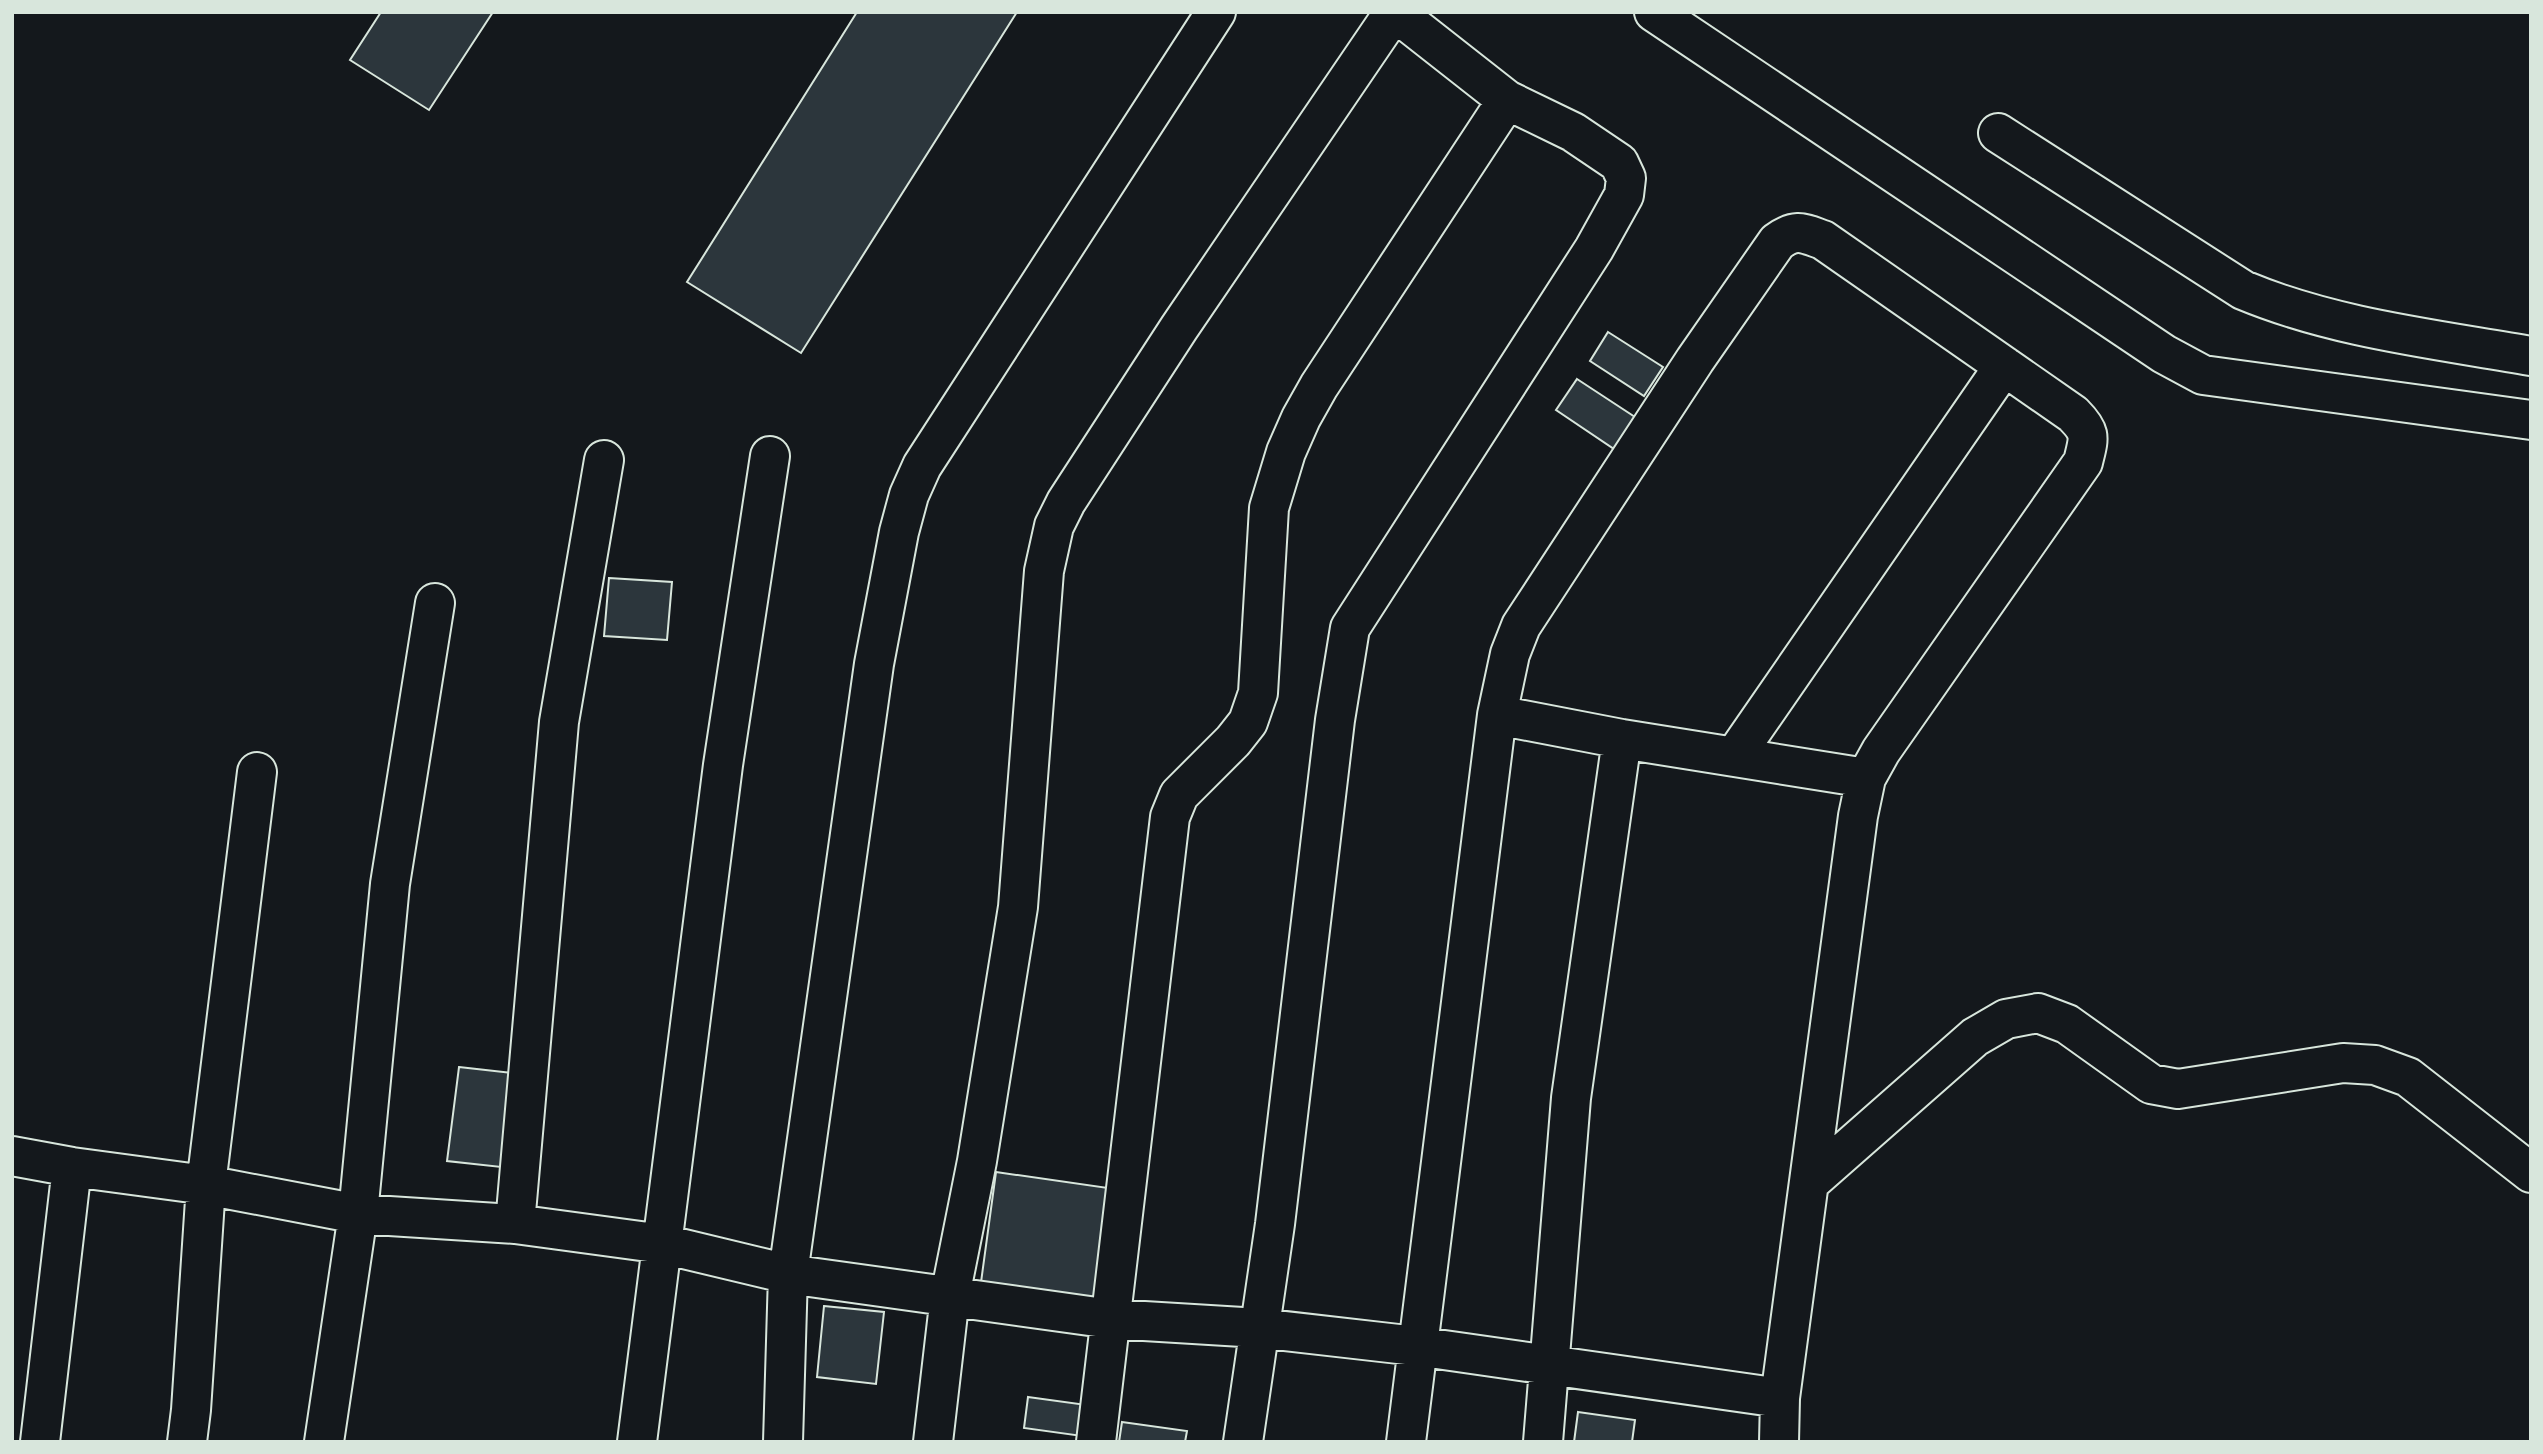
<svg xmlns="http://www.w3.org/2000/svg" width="2543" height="1454" viewBox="0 0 2543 1454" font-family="'PT Sans',sans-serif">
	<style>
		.building { fill: #2c363c; stroke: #d8e6dc; stroke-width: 2 }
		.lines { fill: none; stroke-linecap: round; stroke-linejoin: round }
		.minor-casing { stroke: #d8e6dc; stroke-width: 42 }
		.minor { stroke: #14181c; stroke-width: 38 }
	</style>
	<rect width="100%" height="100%" fill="#14181c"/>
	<path class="building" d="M381 12H493L429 110 350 60Z
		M857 12H1017L801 353 687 282Z
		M1608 332 1663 367 1644 396 1590 361Z
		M1577 379 1638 419 1617 451 1556 410Z
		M609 578 672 582 667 640 604 636Z
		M459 1067 513 1073 501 1167 447 1161Z
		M996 1172 1122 1190 1104 1314 979 1297Z
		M824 1306 884 1312 876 1384 817 1377Z
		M1028 1397 1094 1406 1089 1437 1024 1428Z
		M1578 1412 1635 1420 1632 1442H1574Z
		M1122 1422 1187 1431 1185 1442H1119Z"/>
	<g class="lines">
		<g class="minor-casing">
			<path id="minor" d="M1654 12 2164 354 2203 375 2531 420
				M1998 133 2243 290C2334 328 2434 339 2531 356
				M1497 715 1622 739 1866 778
				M1734 757 2004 366
				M12 1156 72 1167 206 1185 358 1214 515 1224 663 1244 788 1274 1111 1319 1259 1328 1416 1346 1780 1398
				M1809 1183 1975 1037 2006 1019 2038 1013 2067 1024 2151 1084 2178 1089 2343 1063 2375 1065 2408 1077 2531 1173
				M515 1224 559 722 604 460
				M40 1442 72 1167
				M187 1442 191 1410 206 1185 257 772
				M324 1442 358 1214 390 884 435 603
				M637 1442 723 765 770 456
				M783 1442 788 1274 874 664 899 532 909 495 922 466 1216 12
				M933 1442 950 1296 977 1161 1018 907 1044 571 1054 526 1066 502 1179 328 1394 12
				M1096 1442 1170 817 1179 795 1233 741 1248 722 1258 693 1269 508 1286 452 1301 418 1319 386 1507 100
				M1243 1442 1275 1224 1335 720 1350 628 1594 249 1624 195 1626 178 1619 163 1573 132 1507 100 1395 12
				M1406 1442 1497 715 1510 654 1521 626 1695 360 1777 242C1796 228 1803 233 1823 240L2073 414C2092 433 2089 437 2083 462L1881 751 1866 778 1858 816 1780 1398 1779 1442
				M1543 1442 1571 1098 1622 739"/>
		</g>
		<use href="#minor" class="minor"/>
	</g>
	<rect width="2543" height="1454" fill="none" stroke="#d8e6dc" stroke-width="28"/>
</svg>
